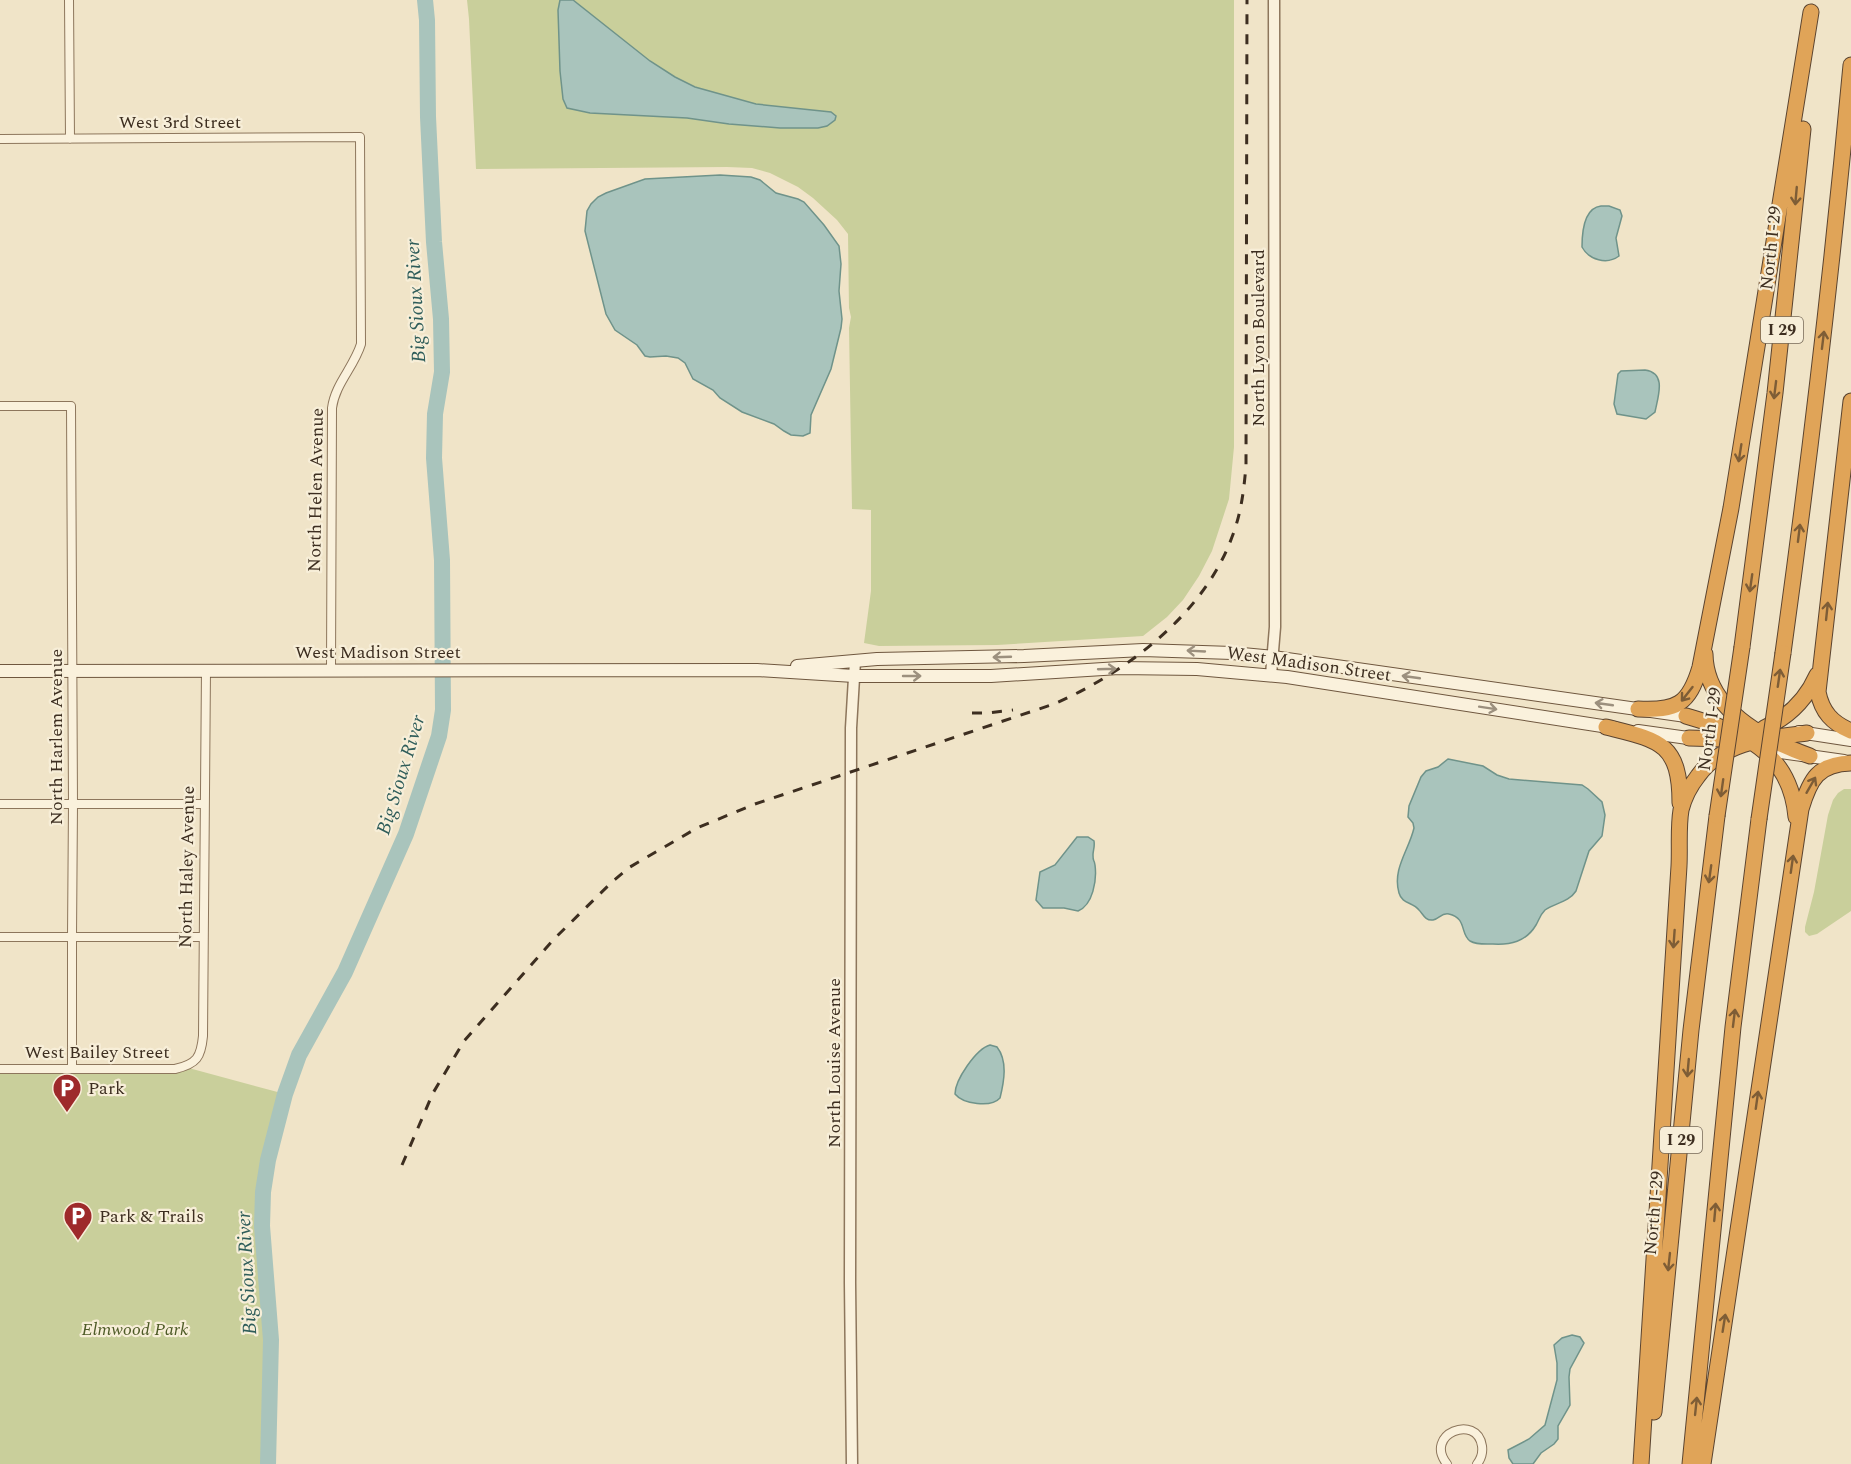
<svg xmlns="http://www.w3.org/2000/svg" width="1851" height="1464" viewBox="0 0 1851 1464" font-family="Spectral,serif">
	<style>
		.green { fill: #c9cf9b }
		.water { fill: #a9c4bc; stroke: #6f938a; stroke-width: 1.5 }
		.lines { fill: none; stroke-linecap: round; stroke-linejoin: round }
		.river { stroke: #a9c4bc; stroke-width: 16 }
		.minor-casing { stroke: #8d765c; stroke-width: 10 }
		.tertiary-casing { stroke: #8d765c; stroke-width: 13 }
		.secondary-casing { stroke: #6f573f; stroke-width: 14 }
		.motorway-casing { stroke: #5b4430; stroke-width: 17 }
		.minor { stroke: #faf1dc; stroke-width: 8 }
		.tertiary { stroke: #faf1dc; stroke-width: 10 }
		.secondary { stroke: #faf1dc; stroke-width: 12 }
		.motorway { stroke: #e0a458; stroke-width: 15 }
		.rail { stroke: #3d2e20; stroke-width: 3; stroke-dasharray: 10 10; stroke-linecap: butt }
		.motorway-bridge-casing { stroke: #5b4430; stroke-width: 17; stroke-linecap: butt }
		.motorway-bridge { stroke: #e0a458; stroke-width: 15 }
		.oneway { stroke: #7e5d36 }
		.oneway2 { stroke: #9c907e }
		.labels { text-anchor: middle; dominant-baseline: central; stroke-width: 4.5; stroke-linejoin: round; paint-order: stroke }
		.shield { fill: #f7eed8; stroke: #756857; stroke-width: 1.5 }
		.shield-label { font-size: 16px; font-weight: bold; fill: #3d2e20 }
		.street-label { font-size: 18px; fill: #3d2e20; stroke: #f7eed8 }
		.poi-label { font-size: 18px; fill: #3d2e20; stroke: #f7eed8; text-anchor: start }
		.park-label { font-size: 18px; font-style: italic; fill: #4d5a26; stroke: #f7eed8 }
		.water-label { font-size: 20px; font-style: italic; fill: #2f5d5a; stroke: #f7eed8 }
	</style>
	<rect width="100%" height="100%" fill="#f0e4c8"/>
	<path class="green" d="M467 0H1234V447L1229 499 1212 551 1199 576 1183 600 1167 617 1143 636 997 645 879 646 864 643 871 591V510L852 509 849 328 851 317 849 308 848 234 837 220 813 198 798 187 770 173 752 168 727 167 476 169 469 19Z
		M1844 789H1851V911L1817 934 1809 936 1805 932V927L1814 892 1828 815 1833 800 1838 793Z
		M185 1067 285 1094 268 1160 263 1192 262 1226 271 1340 268 1464H0V1068Z"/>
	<path class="water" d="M560 0H573L650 61 675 77 695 87 756 104 831 112 836 116 835 120 827 126 818 128H780L729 124 687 118 590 113 567 108 563 99 560 71 558 10Z
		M720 175 751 177 760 180 776 193 798 199 804 202 824 225 839 246 841 264 839 291 842 319 841 328 831 369 811 415 810 433 803 436 791 435 784 431 774 424 742 412 720 398 713 390 693 379 685 363 678 358 666 356 650 357 645 356 637 345 615 330 606 314 585 231 587 211 591 204 598 197 606 193 645 179Z
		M1601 206H1609L1620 210 1622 216 1616 238 1619 256C1607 265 1589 260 1582 247 1582 233 1584 208 1601 206Z
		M1645 370C1667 373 1658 396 1655 412L1646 419 1617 414 1614 404 1618 374 1621 371Z
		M1448 759 1483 766 1497 775 1509 779 1582 785 1588 789 1602 802 1605 815 1602 836 1589 851 1576 891C1569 902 1555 903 1545 910 1540 915 1539 920 1536 925 1526 942 1510 945 1493 944 1485 944 1477 945 1470 941 1460 934 1467 918 1449 914 1442 912 1439 919 1433 920 1425 921 1423 914 1419 910 1413 902 1402 904 1399 893 1392 869 1409 850 1414 828L1413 823 1408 817 1409 806 1421 777 1426 771 1438 767Z
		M1077 837H1088L1094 841C1095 847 1093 850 1093 855 1093 863 1094 858 1095 865 1097 880 1093 905 1078 911L1064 908H1043L1036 900 1040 872 1055 865Z
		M990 1045 997 1047C1008 1061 1004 1082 1000 1098 991 1108 963 1104 955 1094 955 1080 976 1049 990 1045Z
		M1572 1335 1580 1337 1584 1343 1570 1369 1569 1377 1570 1405 1558 1426V1439L1554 1444 1541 1453 1533 1464H1513L1509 1458 1508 1450 1529 1439 1545 1425 1557 1380V1363L1554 1345 1562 1338Z"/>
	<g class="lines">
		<path class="river" d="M268 1464 271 1340 262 1226 263 1192 268 1160 285 1094 299 1055 345 972 406 834 439 736 443 710 442 560 434 458 435 414 442 372 441 319 434 242 428 117 427 20 425 0"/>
		<g class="minor-casing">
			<path id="minor" d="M69 0 70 139
				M0 139 360 137 361 344C354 367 335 384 332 408L331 671
				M0 406H71L73 804 72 936V1068
				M0 804H204
				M0 937H203
				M0 1069H175C197 1064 201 1057 203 1036L206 670
				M1447 1464C1423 1434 1477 1413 1482 1446 1483 1453 1481 1459 1477 1464"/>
		</g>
		<g class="tertiary-casing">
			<path id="tertiary" d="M1271 675 1275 627 1274 0
				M852 1464 850 1283 851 728 855 661"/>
		</g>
		<g class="secondary-casing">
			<path id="secondary" d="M797 666 877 659 1024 656 1143 650 1232 653 1273 657 1693 717
				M0 671 757 670 854 676H991L1119 668 1197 669 1287 677 1615 728
				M1638 731 1695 739
				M1799 732 1851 740
				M1760 749 1844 761"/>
		</g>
		<g class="motorway-casing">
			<path id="motorway" d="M1851 401 1818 692C1822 712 1832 723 1851 731
				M1742 647 1775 393 1803 129
				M1783 653C1810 458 1833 261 1851 65
				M1705 654C1706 711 1765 740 1810 756
				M1638 709C1676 711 1689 705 1700 667L1731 508 1811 12
				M1686 716C1741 732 1790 750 1796 817
				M1606 727C1658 740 1680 742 1680 803
				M1764 728C1789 717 1806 700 1817 675
				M1689 738 1722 739 1741 737
				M1654 1412 1691 1030 1717 816
				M1641 1464 1679 866C1680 848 1678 828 1681 810 1684 798 1690 786 1698 776 1723 741 1768 738 1807 733
				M1690 1464 1733 1027 1759 819
				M1703 1464 1801 809C1810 779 1818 764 1851 763"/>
		</g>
		<use href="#minor" class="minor"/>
		<use href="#tertiary" class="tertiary"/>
		<use href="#secondary" class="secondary"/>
		<use href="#motorway" class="motorway"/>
		<path class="rail" d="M972 713H987L1013 710
			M402 1165 433 1093 464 1041 554 939 613 881 630 867 697 828 755 804 1054 704C1127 672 1204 614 1232 537 1241 514 1244 490 1246 465L1247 0"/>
		<g class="motorway-bridge-casing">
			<path id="motorway-bridge" d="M1717 816 1742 647
				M1759 819 1783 653"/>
		</g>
		<use href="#motorway-bridge" class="motorway-bridge"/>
	</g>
	<defs><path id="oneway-shaft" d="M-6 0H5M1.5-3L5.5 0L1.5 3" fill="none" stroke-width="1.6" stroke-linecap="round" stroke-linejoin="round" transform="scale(1.5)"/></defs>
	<g class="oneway">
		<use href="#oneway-shaft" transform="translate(1796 196) rotate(95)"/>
		<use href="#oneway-shaft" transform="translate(1823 340) rotate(-83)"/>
		<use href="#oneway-shaft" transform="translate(1775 390) rotate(97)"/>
		<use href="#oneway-shaft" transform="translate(1740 453) rotate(99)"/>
		<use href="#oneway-shaft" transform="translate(1799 533) rotate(-83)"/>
		<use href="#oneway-shaft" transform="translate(1751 583) rotate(98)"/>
		<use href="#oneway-shaft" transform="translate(1827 611) rotate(-84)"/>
		<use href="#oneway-shaft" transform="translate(1779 678) rotate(-82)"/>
		<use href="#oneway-shaft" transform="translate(1687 694) rotate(128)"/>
		<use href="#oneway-shaft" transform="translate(1811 785) rotate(-60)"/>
		<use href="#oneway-shaft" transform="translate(1722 788) rotate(98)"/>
		<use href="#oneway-shaft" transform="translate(1792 864) rotate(-82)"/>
		<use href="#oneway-shaft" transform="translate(1710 874) rotate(98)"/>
		<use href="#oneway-shaft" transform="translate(1674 939) rotate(94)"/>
		<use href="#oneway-shaft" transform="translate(1734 1018) rotate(-83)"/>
		<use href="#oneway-shaft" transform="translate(1688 1068) rotate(95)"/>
		<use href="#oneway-shaft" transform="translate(1757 1100) rotate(-82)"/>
		<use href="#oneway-shaft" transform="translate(1715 1212) rotate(-85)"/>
		<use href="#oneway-shaft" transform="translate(1669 1262) rotate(96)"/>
		<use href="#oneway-shaft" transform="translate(1724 1323) rotate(-81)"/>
		<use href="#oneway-shaft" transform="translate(1696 1406) rotate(-84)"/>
	</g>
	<g class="oneway2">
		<use href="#oneway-shaft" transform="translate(1196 651) rotate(-177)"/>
		<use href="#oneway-shaft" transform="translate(1002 657) rotate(178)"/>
		<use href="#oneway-shaft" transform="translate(1107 669) rotate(-2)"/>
		<use href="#oneway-shaft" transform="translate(912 676)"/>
		<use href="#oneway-shaft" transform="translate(1411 677) rotate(-172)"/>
		<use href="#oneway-shaft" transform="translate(1604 704) rotate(-172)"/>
		<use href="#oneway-shaft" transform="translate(1488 708) rotate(9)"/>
	</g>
	<defs>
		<g id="parking-pin" transform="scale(1.5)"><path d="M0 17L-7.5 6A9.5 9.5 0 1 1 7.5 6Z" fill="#9e2a2b" stroke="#f7eed8"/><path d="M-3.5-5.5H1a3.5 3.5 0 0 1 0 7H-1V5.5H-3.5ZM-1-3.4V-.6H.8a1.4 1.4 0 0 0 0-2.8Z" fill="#fff"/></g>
	</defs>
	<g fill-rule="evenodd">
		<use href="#parking-pin" x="67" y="1088"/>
		<use href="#parking-pin" x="78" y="1216"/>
	</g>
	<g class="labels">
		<g class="shield">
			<rect x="1761" y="317" width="42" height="26" rx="4.5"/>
			<rect x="1660" y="1127" width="42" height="26" rx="4.5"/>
		</g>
		<g class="shield-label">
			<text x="1782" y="330">I 29</text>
			<text x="1681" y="1140">I 29</text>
		</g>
		<g class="street-label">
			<text x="180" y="122">West 3rd Street</text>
			<text transform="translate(1771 248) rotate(-84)">North I-29</text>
			<text transform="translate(1258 338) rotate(-90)">North Lyon Boulevard</text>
			<text transform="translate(316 490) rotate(-89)">North Helen Avenue</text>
			<text x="378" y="652">West Madison Street</text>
			<text transform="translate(1309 664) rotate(8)">West Madison Street</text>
			<text transform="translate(1710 729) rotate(-82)">North I-29</text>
			<text transform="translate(56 737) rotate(-90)">North Harlem Avenue</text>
			<text transform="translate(187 867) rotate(-89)">North Haley Avenue</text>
			<text x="97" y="1052">West Bailey Street</text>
			<text transform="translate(834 1063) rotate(-90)">North Louise Avenue</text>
			<text transform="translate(1654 1213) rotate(-85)">North I-29</text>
		</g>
		<g class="poi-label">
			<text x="88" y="1088">Park</text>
			<text x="99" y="1216">Park &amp; Trails</text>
		</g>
		<g class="park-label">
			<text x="135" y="1329">Elmwood Park</text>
		</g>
		<g class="water-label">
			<text transform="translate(416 301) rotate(-93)">Big Sioux River</text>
			<text transform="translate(401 775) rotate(-73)">Big Sioux River</text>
			<text transform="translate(247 1273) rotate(-93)">Big Sioux River</text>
		</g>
	</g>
</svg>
